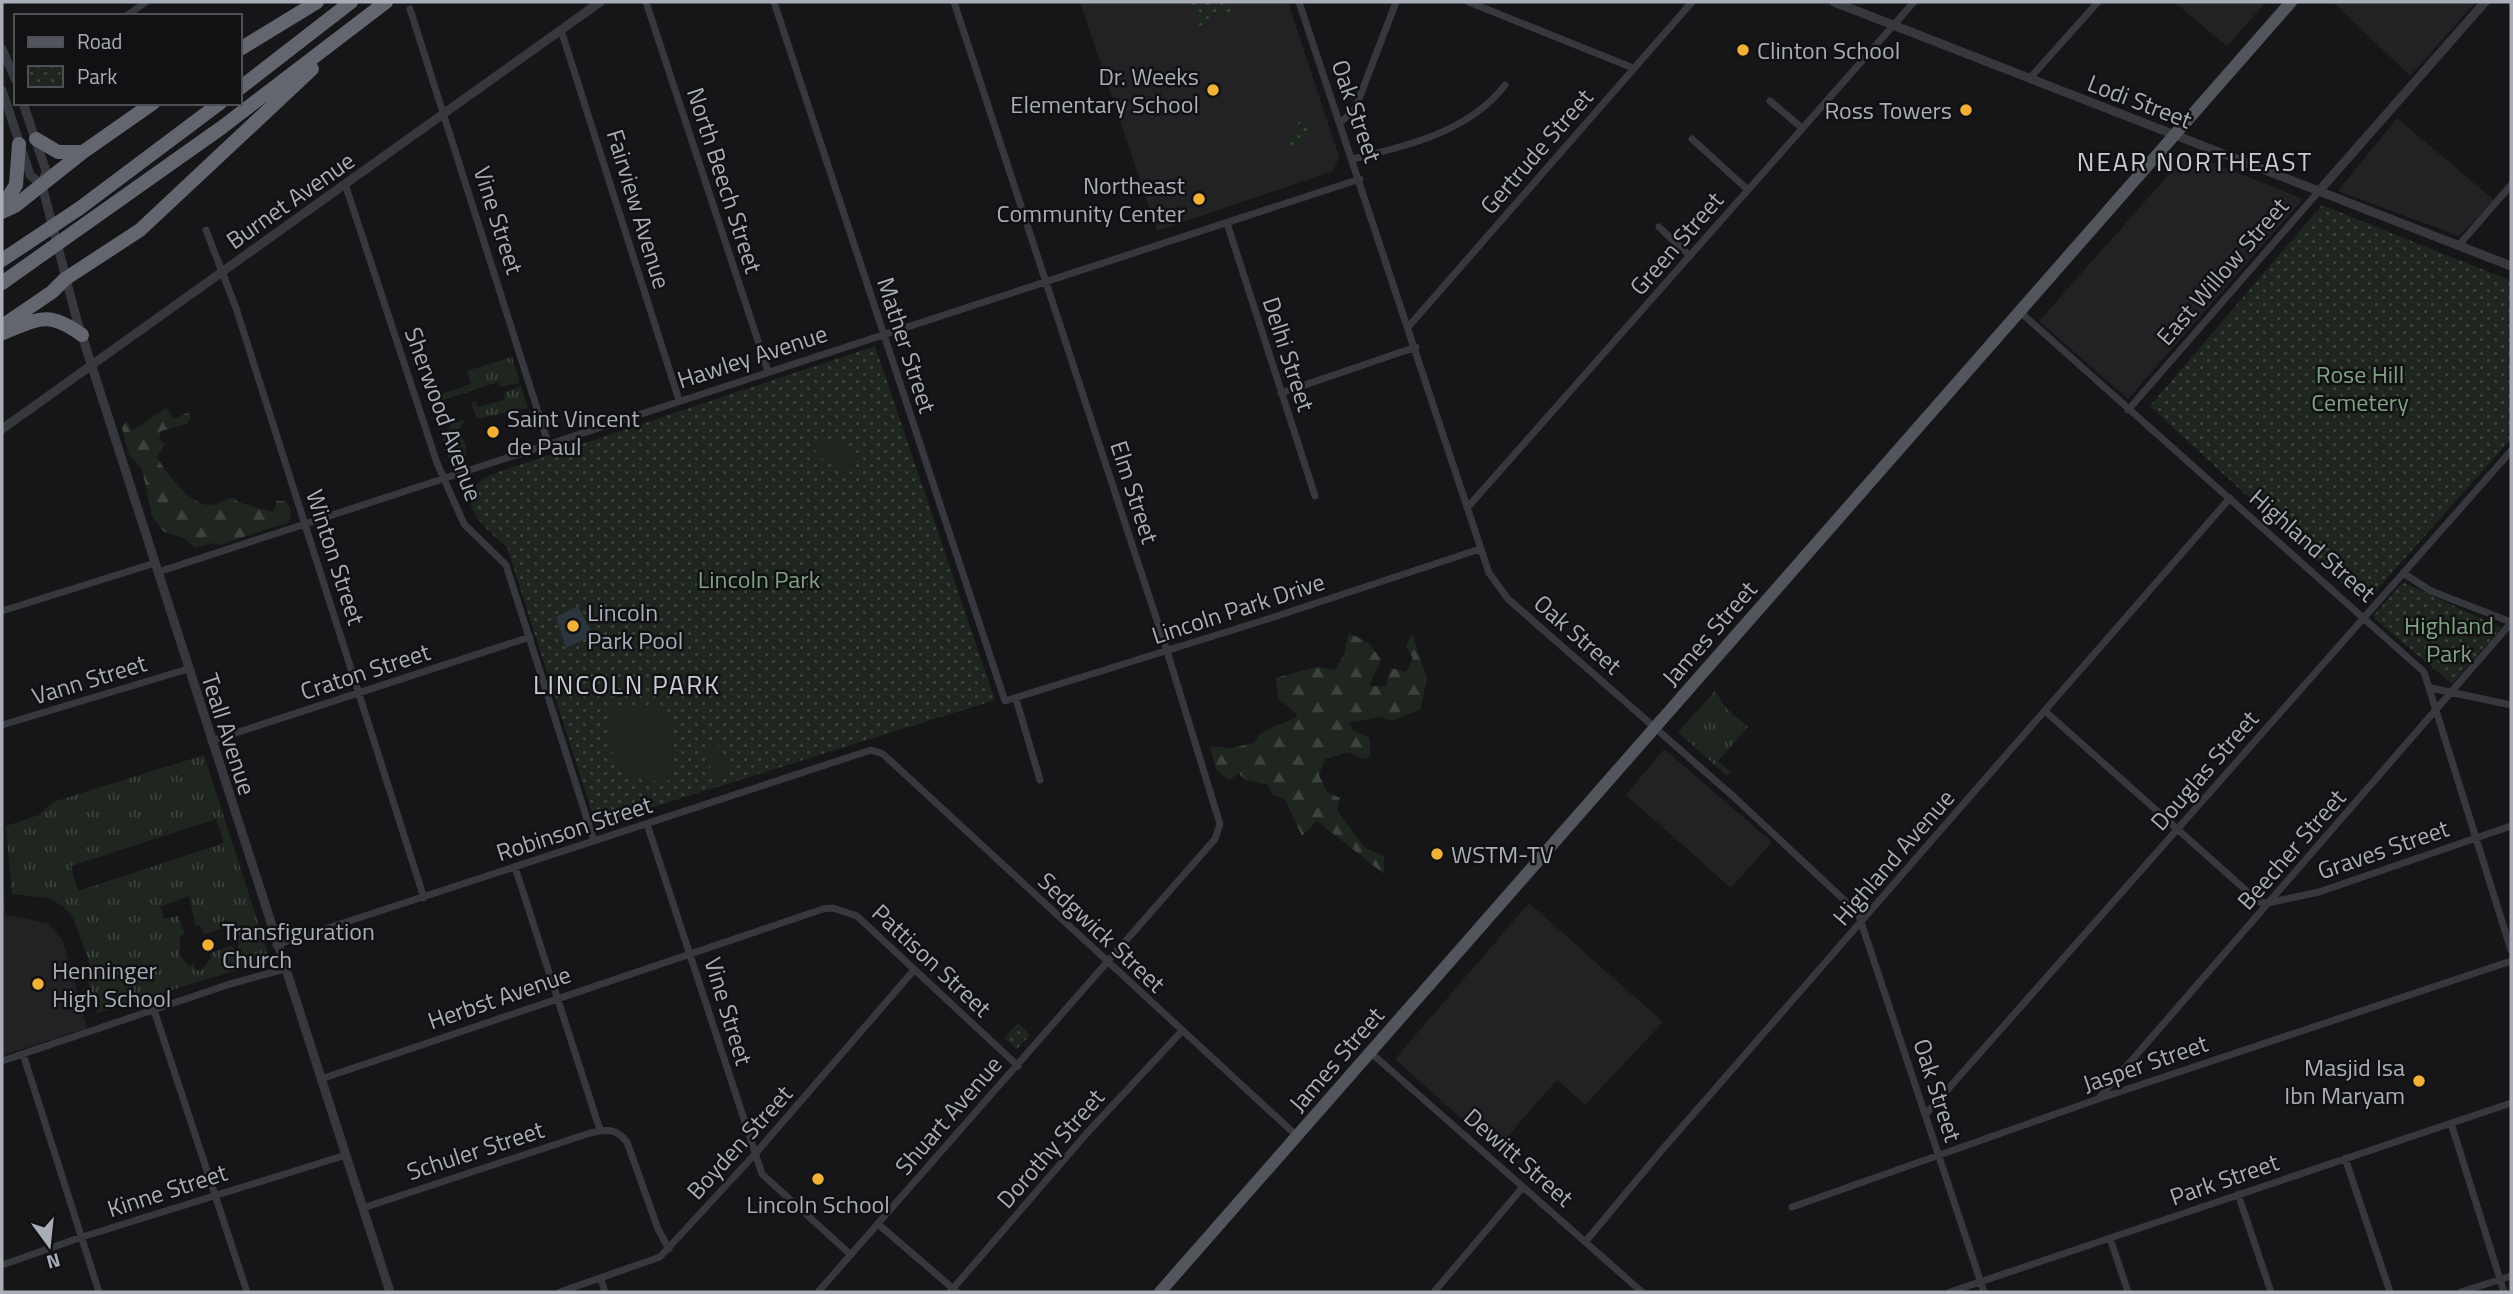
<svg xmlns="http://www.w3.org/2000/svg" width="2513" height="1294" viewBox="0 0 2513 1294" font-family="'Titillium Web',sans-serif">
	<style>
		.built { fill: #222225 }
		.grass { fill: url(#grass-tufts); fill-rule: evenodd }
		.forest { fill: url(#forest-firs) }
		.park { fill: url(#park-dots) }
		.pitch { fill: #1e261f }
		.water { fill: #2c353c }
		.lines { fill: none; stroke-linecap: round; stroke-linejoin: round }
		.minor { stroke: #37383d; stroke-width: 7 }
		.tertiary { stroke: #37383d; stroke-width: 9 }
		.primary { stroke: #53555c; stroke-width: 12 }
		.motorway { stroke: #63666e; stroke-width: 14 }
		.poi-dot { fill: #f2b134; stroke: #111113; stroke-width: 2.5 }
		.labels { text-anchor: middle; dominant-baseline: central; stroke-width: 5; stroke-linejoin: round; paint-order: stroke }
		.poi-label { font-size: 24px; fill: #a8adb8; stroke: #111113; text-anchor: start }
		.street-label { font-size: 24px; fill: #a8adb8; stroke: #111113 }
		.park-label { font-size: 24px; fill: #7fa381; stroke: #111113 }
		.neighbourhood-label { font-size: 26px; letter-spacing: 2px; fill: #c9ccd4; stroke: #111113 }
	</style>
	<defs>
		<pattern id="grass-tufts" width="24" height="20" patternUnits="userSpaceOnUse" patternTransform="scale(1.75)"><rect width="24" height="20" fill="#1e261f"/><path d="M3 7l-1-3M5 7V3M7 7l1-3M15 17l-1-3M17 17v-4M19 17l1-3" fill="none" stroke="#3c433d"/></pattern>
		<pattern id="forest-firs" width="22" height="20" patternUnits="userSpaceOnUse" patternTransform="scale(1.75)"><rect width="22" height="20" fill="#1e261f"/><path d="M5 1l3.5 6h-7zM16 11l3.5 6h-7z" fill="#3c433d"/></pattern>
		<pattern id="park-dots" width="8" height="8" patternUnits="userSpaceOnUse" patternTransform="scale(1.75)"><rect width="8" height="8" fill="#1e261f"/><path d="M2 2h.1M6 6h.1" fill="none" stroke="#3c433d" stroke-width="1.8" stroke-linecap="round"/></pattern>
	</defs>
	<rect width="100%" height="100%" fill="#161618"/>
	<path class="built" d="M1080 2H1288L1339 157 1333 171 1157 231Z
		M2174 2H2266L2227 46Z
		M2333 2H2476L2410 76Z
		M2397 118 2494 200 2459 236 2338 191Z
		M2188 153 2303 199 2128 399 2039 321Z
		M1664 749 1772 842 1731 888 1626 795Z
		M2 860 5 915 48 923 63 941 87 1028 2 1056Z
		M1529 903 1663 1022 1585 1105 1557 1080 1496 1150 1395 1059Z"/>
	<path class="grass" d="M512 357 520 383 500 387 498 382 440 401 446 420 439 429 429 398 471 384 467 371Z
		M521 386 528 408 477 419 471 402 476 401 478 407 504 400 505 392Z
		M466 419 459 429 466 446V458L450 463 443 439 451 424Z
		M1715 691 1726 708 1748 727 1718 761 1730 772 1727 776 1678 732Z
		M204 755 270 960 97 1013 88 983 89 961 73 918 64 907 49 898 12 894 6 826 39 815 53 802ZM216 819 224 843 78 891 71 866ZM189 896 196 926 200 925 204 934 224 928 222 922 226 919 229 926 233 925 234 939 239 943 237 950 231 946 210 953 211 958 201 971 196 970 194 964 189 966 180 956V936L185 934 178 916 164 919 160 907Z"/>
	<path class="forest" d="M166 408 174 419 189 412 191 418 187 424 161 431 159 439 165 444 157 457C166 473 191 507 211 505 218 504 226 499 233 498L238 502 272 512 276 508V501H286L291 511 289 522 219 545 213 543 195 548 184 538 164 532 152 516 142 469 129 455 122 428 126 421 133 430Z
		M1349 633 1369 643 1381 660 1369 686H1386L1391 668 1406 672 1413 658 1406 646 1412 634 1427 679 1420 710 1391 721 1381 717 1349 723 1353 730 1370 738V757L1361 759 1349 752 1325 759 1319 775 1327 792 1340 798 1337 810 1365 848 1384 856V874L1317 821 1302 836 1285 799 1273 795 1268 785 1246 780 1238 773 1229 781 1216 769 1210 746 1232 748 1254 743C1261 726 1285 726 1298 715L1278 698 1276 678 1316 667 1335 670 1344 655Z"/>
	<path class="park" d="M1191 2H1228L1233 17 1213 13 1199 28Z
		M1300 120 1307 125 1309 132 1300 149 1293 150 1285 142Z
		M2322 205 2511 281V439L2364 604 2150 406Z
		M875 346 995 700 596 825 507 547C480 525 446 494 495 473Z
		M2405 583 2501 628 2452 684 2375 619 2374 615 2401 584Z
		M1018 1023 1030 1035 1017 1049 1004 1038Z"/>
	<path class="pitch" d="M823 436 859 454 850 472 814 455Z
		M609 707 666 708 671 716 673 780C619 788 604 756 609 707Z
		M717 742 729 772 715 778 703 748Z"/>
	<path class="water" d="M578 606 593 635 566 648 556 617Z"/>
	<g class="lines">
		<path class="minor" d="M646 2 768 371
			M774 2 1005 701 1271 618 1480 549
			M1299 2 1489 573 1508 599 1734 797 1858 913 1984 1292
			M1469 2 1633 68
			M410 9 548 443
			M126 16 146 2
			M561 30 679 400
			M2030 78 2098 2
			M1770 101 1802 128
			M1341 122 1355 109 1396 2
			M1692 139 1748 190
			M1353 159C1408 146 1470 131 1505 85
			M345 184 437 463 464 524 506 565 594 841
			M1227 223 1315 496
			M1659 227 1690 256
			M206 230 236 308 424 898
			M2459 245 2511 185
			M2019 311 2424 672 2511 950
			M1409 326 1692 2
			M1281 393 1416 347
			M2128 410 2319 191
			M1467 508 1914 2
			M158 572 1360 179
			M2403 573 2431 591 2511 622
			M2 611 155 563
			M2431 688 2511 705
			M1016 699 1040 780
			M2045 711 2259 902 2268 903 2319 892 2511 826
			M2 725 188 669
			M211 741 530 637
			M647 824 762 1174 851 1255
			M515 867 600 1130
			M276 945 871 750 883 754 1297 1136
			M154 1010 247 1292
			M1370 1052 1642 1292
			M23 1054 99 1292
			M2 1061 230 984 285 969
			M321 1079 823 909 833 908 857 916 1018 1066
			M2099 1098 2511 623
			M1926 1114 2511 451
			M2451 1123 2504 1292
			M2345 1158 2390 1292
			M2238 1194 2271 1292
			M1792 1207 2098 1099 2511 961
			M363 1208 590 1133C607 1129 616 1128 627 1142L658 1229 669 1249
			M878 1224 957 1292
			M2110 1238 2128 1292
			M1586 1241 1661 1151 2230 498
			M2 1265 82 1237 346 1155
			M601 1279 605 1292
			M560 1292 660 1257 755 1154 914 970
			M818 1292 1215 839 1220 824 1167 651 954 2
			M950 1292 1087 1133 1182 1031
			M1434 1292 1523 1187
			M1950 1292 2511 1103
			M2461 1292 2511 1276"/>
		<path class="tertiary" d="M1834 2 2511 266
			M2 49 16 81
			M2 90 30 175 42 185
			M23 103 46 171 42 185 76 317 390 1292
			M2319 191 2485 2
			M2 429 600 2"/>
		<path class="primary" d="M1160 1292 2291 2"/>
		<path class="motorway" d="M240 49 317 2
			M240 88 351 2
			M36 139 58 152H83
			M2 207 16 185 19 144
			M2 212 15 206 83 152 153 103
			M2 260 80 208 220 103
			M2 283 221 128 386 2
			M2 326 52 292 65 279 140 230 312 69
			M3 333C38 319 48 310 82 335"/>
	</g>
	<g class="poi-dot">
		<circle cx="1743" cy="50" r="7"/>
		<circle cx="1213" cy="90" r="7"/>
		<circle cx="1966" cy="110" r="7"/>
		<circle cx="1199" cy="199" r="7"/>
		<circle cx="493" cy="432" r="7"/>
		<circle cx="573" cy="626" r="7"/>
		<circle cx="1437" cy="854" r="7"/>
		<circle cx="208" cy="945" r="7"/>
		<circle cx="38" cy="984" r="7"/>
		<circle cx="2419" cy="1081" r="7"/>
		<circle cx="818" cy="1179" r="7"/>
	</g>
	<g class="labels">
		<g class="poi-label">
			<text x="1757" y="50">Clinton School</text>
			<text x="1199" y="76" text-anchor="end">Dr. Weeks<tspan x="1199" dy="28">Elementary School</tspan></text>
			<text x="1952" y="110" text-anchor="end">Ross Towers</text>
			<text x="1185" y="185" text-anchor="end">Northeast<tspan x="1185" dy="28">Community Center</tspan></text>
			<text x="507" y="418">Saint Vincent<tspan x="507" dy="28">de Paul</tspan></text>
			<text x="587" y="612">Lincoln<tspan x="587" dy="28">Park Pool</tspan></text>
			<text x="1451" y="854">WSTM-TV</text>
			<text x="222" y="931">Transfiguration<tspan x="222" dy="28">Church</tspan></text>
			<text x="52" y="970">Henninger<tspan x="52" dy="28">High School</tspan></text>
			<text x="2405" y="1067" text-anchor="end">Masjid Isa<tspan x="2405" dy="28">Ibn Maryam</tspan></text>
			<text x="818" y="1204" text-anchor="middle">Lincoln School</text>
		</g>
		<g class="street-label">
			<text transform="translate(2140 101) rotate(21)">Lodi Street</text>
			<text transform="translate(1357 111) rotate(71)">Oak Street</text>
			<text transform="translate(1536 151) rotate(-49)">Gertrude Street</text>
			<text transform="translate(725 180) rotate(72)">North Beech Street</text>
			<text transform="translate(290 200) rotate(-35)">Burnet Avenue</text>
			<text transform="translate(639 209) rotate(73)">Fairview Avenue</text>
			<text transform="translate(499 220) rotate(72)">Vine Street</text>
			<text transform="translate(1676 243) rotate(-49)">Green Street</text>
			<text transform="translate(2222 271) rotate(-49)">East Willow Street</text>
			<text transform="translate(907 345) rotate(72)">Mather Street</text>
			<text transform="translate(1289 354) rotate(72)">Delhi Street</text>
			<text transform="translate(752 356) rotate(-18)">Hawley Avenue</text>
			<text transform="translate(444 414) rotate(70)">Sherwood Avenue</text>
			<text transform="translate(1135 492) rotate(72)">Elm Street</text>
			<text transform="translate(2313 545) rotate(41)">Highland Street</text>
			<text transform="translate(336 557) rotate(72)">Winton Street</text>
			<text transform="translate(1238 608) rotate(-18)">Lincoln Park Drive</text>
			<text transform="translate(1709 633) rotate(-49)">James Street</text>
			<text transform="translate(1578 634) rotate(41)">Oak Street</text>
			<text transform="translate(365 671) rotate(-18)">Craton Street</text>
			<text transform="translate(89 679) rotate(-17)">Vann Street</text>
			<text transform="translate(229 734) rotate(72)">Teall Avenue</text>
			<text transform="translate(2204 770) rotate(-49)">Douglas Street</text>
			<text transform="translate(574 828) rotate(-18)">Robinson Street</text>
			<text transform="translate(2291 849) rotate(-49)">Beecher Street</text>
			<text transform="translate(2383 849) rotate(-19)">Graves Street</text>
			<text transform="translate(1893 857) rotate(-49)">Highland Avenue</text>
			<text transform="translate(1102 932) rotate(43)">Sedgwick Street</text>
			<text transform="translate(932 960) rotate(43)">Pattison Street</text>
			<text transform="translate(499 997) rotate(-19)">Herbst Avenue</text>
			<text transform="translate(729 1011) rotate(73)">Vine Street</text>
			<text transform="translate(1336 1059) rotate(-49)">James Street</text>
			<text transform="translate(2145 1063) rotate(-19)">Jasper Street</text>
			<text transform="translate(1938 1090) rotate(72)">Oak Street</text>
			<text transform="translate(948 1115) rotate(-49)">Shuart Avenue</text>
			<text transform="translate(739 1142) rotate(-48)">Boyden Street</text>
			<text transform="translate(1050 1148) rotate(-49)">Dorothy Street</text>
			<text transform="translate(475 1150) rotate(-18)">Schuler Street</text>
			<text transform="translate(1519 1157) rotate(41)">Dewitt Street</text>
			<text transform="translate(2224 1179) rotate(-19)">Park Street</text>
			<text transform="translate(167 1190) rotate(-18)">Kinne Street</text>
		</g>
		<g class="park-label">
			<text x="2360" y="374">Rose Hill<tspan x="2360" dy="28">Cemetery</tspan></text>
			<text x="759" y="579">Lincoln Park</text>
			<text x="2449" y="625">Highland<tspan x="2449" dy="28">Park</tspan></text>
		</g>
		<g class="neighbourhood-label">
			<text x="2195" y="161">NEAR NORTHEAST</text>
			<text x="627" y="684">LINCOLN PARK</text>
		</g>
	</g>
	<rect width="2513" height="1294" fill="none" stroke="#a8adb8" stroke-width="7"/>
	<rect x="14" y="14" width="228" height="91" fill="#111113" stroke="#4d4f55" stroke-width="2"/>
	<rect x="28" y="37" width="35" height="10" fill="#53555c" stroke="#4d4f55" stroke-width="2"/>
	<text x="77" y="49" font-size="21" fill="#a8adb8">Road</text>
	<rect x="28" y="66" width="35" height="21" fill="url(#park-dots)" stroke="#4d4f55" stroke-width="2"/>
	<text x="77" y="84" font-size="21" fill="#a8adb8">Park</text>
	<g transform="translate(49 1245) rotate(165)" stroke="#111113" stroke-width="5" paint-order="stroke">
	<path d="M0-5L12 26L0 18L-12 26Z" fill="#a8adb8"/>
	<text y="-10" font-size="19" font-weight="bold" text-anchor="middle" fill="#a8adb8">N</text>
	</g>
</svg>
